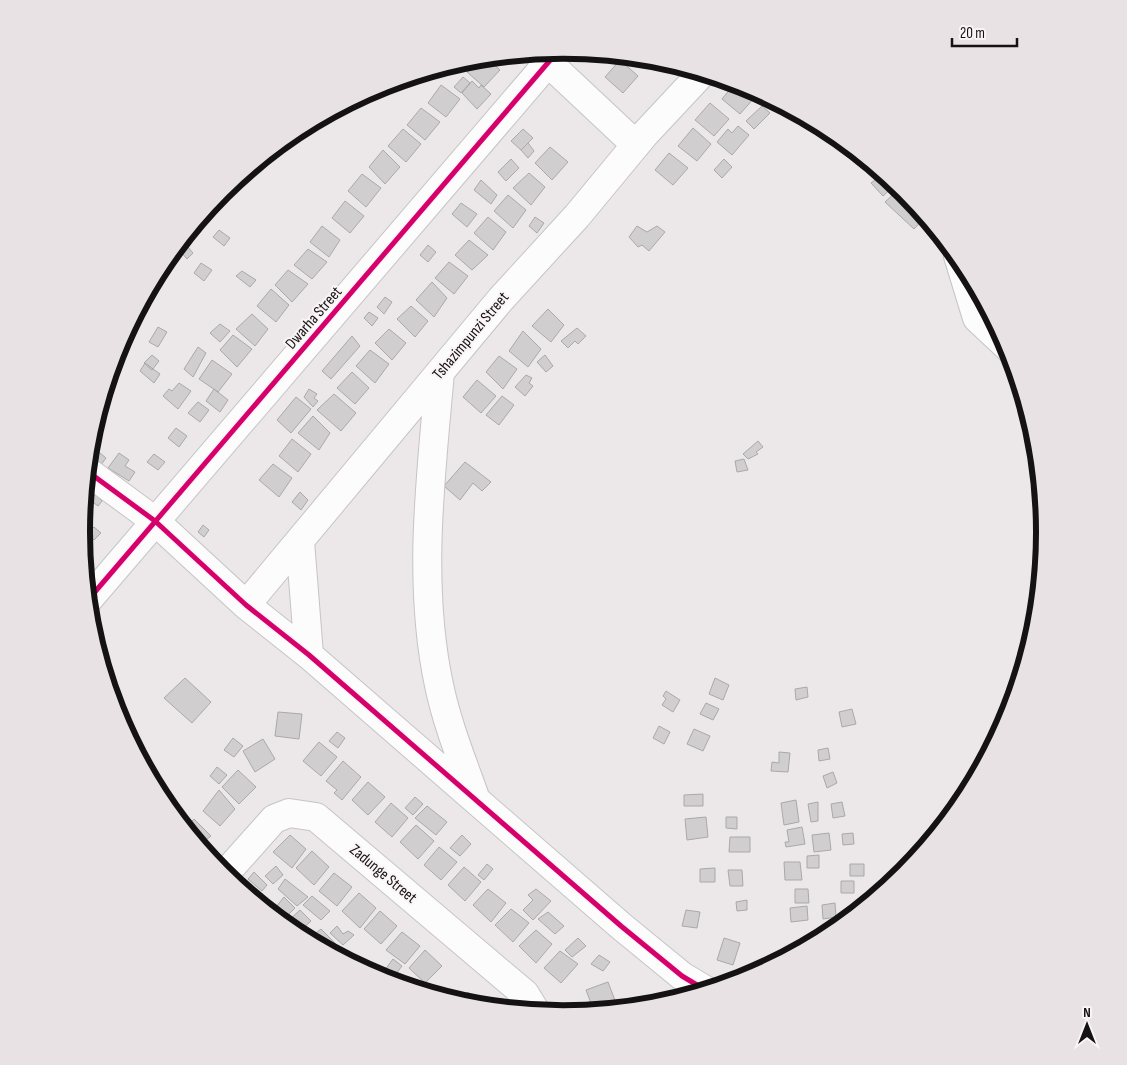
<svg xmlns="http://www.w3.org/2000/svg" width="1127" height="1065" viewBox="0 0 1127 1065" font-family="'Sofia Sans Condensed',sans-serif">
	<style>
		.building { fill: #d0cecf; stroke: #aba8a9 }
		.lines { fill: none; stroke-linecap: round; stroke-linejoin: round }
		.minor-casing { stroke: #c6c4c4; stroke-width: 30 }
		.minor { stroke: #fcfcfc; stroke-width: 28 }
		.cycleway-casing { stroke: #faf4f6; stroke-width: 8 }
		.cycleway { stroke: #d6006c; stroke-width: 5 }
		.labels { text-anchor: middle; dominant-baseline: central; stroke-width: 4; stroke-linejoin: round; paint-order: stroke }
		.street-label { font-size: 16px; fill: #141212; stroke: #faf4f6 }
		.rim { fill: none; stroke: #141212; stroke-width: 6 }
	</style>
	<rect width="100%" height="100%" fill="#ece8ea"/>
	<path class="building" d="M629 56 651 59 643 68Z
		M480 58H487L500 70 484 87 467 72Z
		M468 60 461 69 455 64Z
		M620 60 638 76 623 93 605 77Z
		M463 77 470 83 461 93 454 87Z
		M472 81 479 88 481 85 491 94 477 109 462 93Z
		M735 83 755 97 740 114 722 99Z
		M441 85 460 99 446 117 428 103Z
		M710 103 729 119 714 136 695 120Z
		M762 106 770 113 754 129 746 121Z
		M421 108 440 122 425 140 407 125Z
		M738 126 749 135 732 155 717 142 728 129 732 133Z
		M693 128 711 144 697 161 678 146Z
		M403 129 421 144 406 162 388 146Z
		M523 129 533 138 521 150 511 141Z
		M528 143 534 151 528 158 521 150Z
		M550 147 568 162 552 180 535 163Z
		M383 150 400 167 385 184 369 167Z
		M669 153 688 168 673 185 655 170Z
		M511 159 519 168 506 181 498 172Z
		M724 159 732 167 722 178 714 170Z
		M529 173 545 187 531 205 513 188Z
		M362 174 381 188 366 207 348 191Z
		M883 174 896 184 883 196 871 183Z
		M481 180 497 195 491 204 474 190Z
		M900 188 925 217 914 229 885 202Z
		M508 195 526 210 513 228 494 211Z
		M345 201 364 216 350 233 332 218Z
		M461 203 477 214 467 227 452 214Z
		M488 217 506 232 493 250 474 233Z
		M535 217 544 223 537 233 529 226Z
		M322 226 340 240 329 257 310 242Z
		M637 226 647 232 657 226 665 232 649 251 642 245 638 247 629 237Z
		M219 230 230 238 224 246 213 237Z
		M469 240 488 255 472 270 455 255Z
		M428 245 436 252 428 262 420 255Z
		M187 246 193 253 187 259 181 252Z
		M308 249 327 262 312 279 294 265Z
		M166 260 171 263 165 276 158 272Z
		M449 262 468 276 454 294 435 278Z
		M201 263 212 270 204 281 194 273Z
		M288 270 308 284 292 302 275 285Z
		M242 271 256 280 250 287 236 276Z
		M432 282 447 298 434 317 416 300Z
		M271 289 289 305 276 322 257 306Z
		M385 297 392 302 384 314 377 307Z
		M411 306 428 321 415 337 397 319Z
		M548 309 564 325 551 342 532 326Z
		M369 312 378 318 372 326 364 318Z
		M252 314 268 329 255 346 236 329Z
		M220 324 230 331 220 342 210 333Z
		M158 327 167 332 158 347 149 342Z
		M577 328 586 336 578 344 575 341 568 348 561 341Z
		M389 329 406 343 392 360 375 343Z
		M523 331 541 349 528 367 509 351Z
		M233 335 252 349 237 367 220 350Z
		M352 336 360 346 331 379 322 371Z
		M198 347 206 353 193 377 184 369Z
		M370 350 389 364 375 383 356 366Z
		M152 355 159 361 152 370 144 363Z
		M545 355 553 366 546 372 537 362Z
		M499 356 517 369 503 389 486 372Z
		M212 360 232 374 218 392 199 379Z
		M145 363 160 374 154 383 140 371Z
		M352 372 369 388 355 404 337 388Z
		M526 375 532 378 529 383 533 386 525 396 515 387Z
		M477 380 496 396 481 413 463 397Z
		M179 383 191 391 178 409 163 396 169 389 172 391Z
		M214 389 228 400 220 412 206 401Z
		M309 389 317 394 314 398 318 401 313 407 304 397Z
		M334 394 356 413 341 431 317 410Z
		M502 396 514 405 499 425 486 415Z
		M296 397 311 409 291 433 277 420Z
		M198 402 209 410 200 422 188 413Z
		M313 416 330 433 319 450 298 433Z
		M176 428 187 436 179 447 168 438Z
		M292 439 311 454 298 472 279 456Z
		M758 441 763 447 756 452 758 454 748 459 743 454Z
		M94 448 106 458 100 466 89 456Z
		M119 453 129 460 125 466 135 472 129 481 108 468Z
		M154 454 165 462 158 470 147 462Z
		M744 459 748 470 737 472 735 461Z
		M465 462 491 482 482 491 473 483 460 500 444 486Z
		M273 464 292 478 279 497 259 480Z
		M300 492 308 500 301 510 292 502Z
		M95 494 102 501 98 506 90 500Z
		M203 525 209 530 204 537 198 532Z
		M94 527 101 533 94 540 87 534Z
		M185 678 211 702 192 723 164 698Z
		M715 678 729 685 723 700 709 694Z
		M807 687 808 697 796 700 795 689Z
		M666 691 680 700 673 712 662 705 666 699 663 696Z
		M706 703 719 709 713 720 700 714Z
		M852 709 856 724 842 727 839 712Z
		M278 712 302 714 299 739 275 736Z
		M659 726 670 732 664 744 653 738Z
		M694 729 710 736 703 751 687 744Z
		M337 732 345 738 338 748 329 741Z
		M233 738 243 746 234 757 224 750Z
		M263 739 275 759 255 772 243 751Z
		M319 742 337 757 321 776 303 761Z
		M828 748 830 759 819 761 818 750Z
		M779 752 790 753 788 772 771 771 772 762 779 763Z
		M343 761 361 777 342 800 334 793 337 790 326 781Z
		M217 767 227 775 219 784 210 776Z
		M238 770 256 787 239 804 222 787Z
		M833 772 837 783 827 788 823 776Z
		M368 782 385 797 368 815 352 800Z
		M219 790 235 809 220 826 203 811Z
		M703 794V806H684V795Z
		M415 797 423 804 413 815 405 808Z
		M796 800 799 822 784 825 781 803Z
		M818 802V821L811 822 808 804Z
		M842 802 845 816 833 818 831 804Z
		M391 803 408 818 392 837 375 822Z
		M427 806 447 822 436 835 415 818Z
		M706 817 708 837 687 840 685 819Z
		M726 817H737V829L726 828Z
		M194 819 211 836 199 845 185 828Z
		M416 825 434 841 418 859 400 842Z
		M802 827 805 844 786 847 785 842H789L787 830Z
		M829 833 831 850 814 852 812 835Z
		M853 833 854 844 843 845 842 834Z
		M290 835 306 849 292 868 273 852Z
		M462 835 471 844 460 856 450 848Z
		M730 837H750V852H729Z
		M439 847 457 862 441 880 424 865Z
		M312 851 329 867 314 885 296 868Z
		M819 855V868H807V856Z
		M784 862H800L802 880H785Z
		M487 864 493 869 484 880 478 875Z
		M850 864H864V876H850Z
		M276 866 283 875 273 884 265 876Z
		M464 867 481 882 465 901 448 885Z
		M715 868V882H700V869Z
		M728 870H742L743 886H730Z
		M254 872 267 885 262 891 248 879Z
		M334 873 352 887 337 906 319 891Z
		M285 879 308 897 297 906 278 889Z
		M841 881H854V893H841Z
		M243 884 259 898 256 902 239 888Z
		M488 889 506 903 491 922 473 905Z
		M536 889 551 901 533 920 523 910 533 900 528 895Z
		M795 889H808L809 903H795Z
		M359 893 376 908 360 928 342 911Z
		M312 896 330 911 321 920 303 905Z
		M284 897 295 908 285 918 276 907Z
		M747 900V910L737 911 736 902Z
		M835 903 836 917 823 919 822 905Z
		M807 906 808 920 791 922 790 908Z
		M511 909 529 923 513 942 495 925Z
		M300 910 311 921 298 933 287 922Z
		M686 910 700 912 697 928 682 926Z
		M380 911 397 926 381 944 364 929Z
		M548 912 564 926 555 934 538 919Z
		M337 926 343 934 348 931 354 935 343 945 330 933Z
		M321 929 340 948 334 954 307 940Z
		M536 930 552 944 536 963 519 946Z
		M402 932 420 946 405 964 386 950Z
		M578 938 586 946 572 957 565 950Z
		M724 938 740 943 733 965 717 960Z
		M425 950 442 966 425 983 409 968Z
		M560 951 578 964 561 983 544 968Z
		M599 955 610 962 603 971 591 964Z
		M347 957 364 968 344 960Z
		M393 959 402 966 395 975 398 976 392 982 379 978Z
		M608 982 616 1003 594 1011 586 990Z
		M468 992 478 1007 459 1003Z"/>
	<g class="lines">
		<g class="minor-casing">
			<path id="minor" d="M538 53 636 145
				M958 256 977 318 1010 349
				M440 372C431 475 417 582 439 685 447 724 463 763 476 800
				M87 471 155 521 246 605 309 655 621 926 682 976 707 991
				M300 541 309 655
				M88 600 558 51
				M246 605 501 299 577 216 644 135 702 73
				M224 875 274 819 289 813 316 817 525 994 536 1012"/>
		</g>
		<use href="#minor" class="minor"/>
		<g class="cycleway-casing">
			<path id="cycleway" d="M87 471 155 521 246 605 309 655 621 926 682 976 707 991
				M88 600 558 51"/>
		</g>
		<use href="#cycleway" class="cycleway"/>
	</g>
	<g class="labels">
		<g class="street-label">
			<text transform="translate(314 318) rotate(-49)">Dwarha Street</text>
			<text transform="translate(471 336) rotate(-50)">Tshazimpunzi Street</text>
			<text transform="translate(383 874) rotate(40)">Zadunge Street</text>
		</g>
	</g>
	<path d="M0 0H1127V1065H0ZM90 532a473 473 0 1 1 946 0a473 473 0 1 1-946 0Z" fill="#e8e2e4" fill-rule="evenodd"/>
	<path class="rim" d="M90 532a473 473 0 1 1 946 0a473 473 0 1 1-946 0Z"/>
	<g transform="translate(1087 1025)" stroke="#faf4f6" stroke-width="4" paint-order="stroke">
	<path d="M0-4L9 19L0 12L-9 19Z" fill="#141212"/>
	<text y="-8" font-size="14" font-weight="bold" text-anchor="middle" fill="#141212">N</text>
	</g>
	<path d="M952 38v8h65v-8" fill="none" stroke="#141212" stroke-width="2.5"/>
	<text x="960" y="38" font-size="15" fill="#141212" stroke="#faf4f6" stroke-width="4" paint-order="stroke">20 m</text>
</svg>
